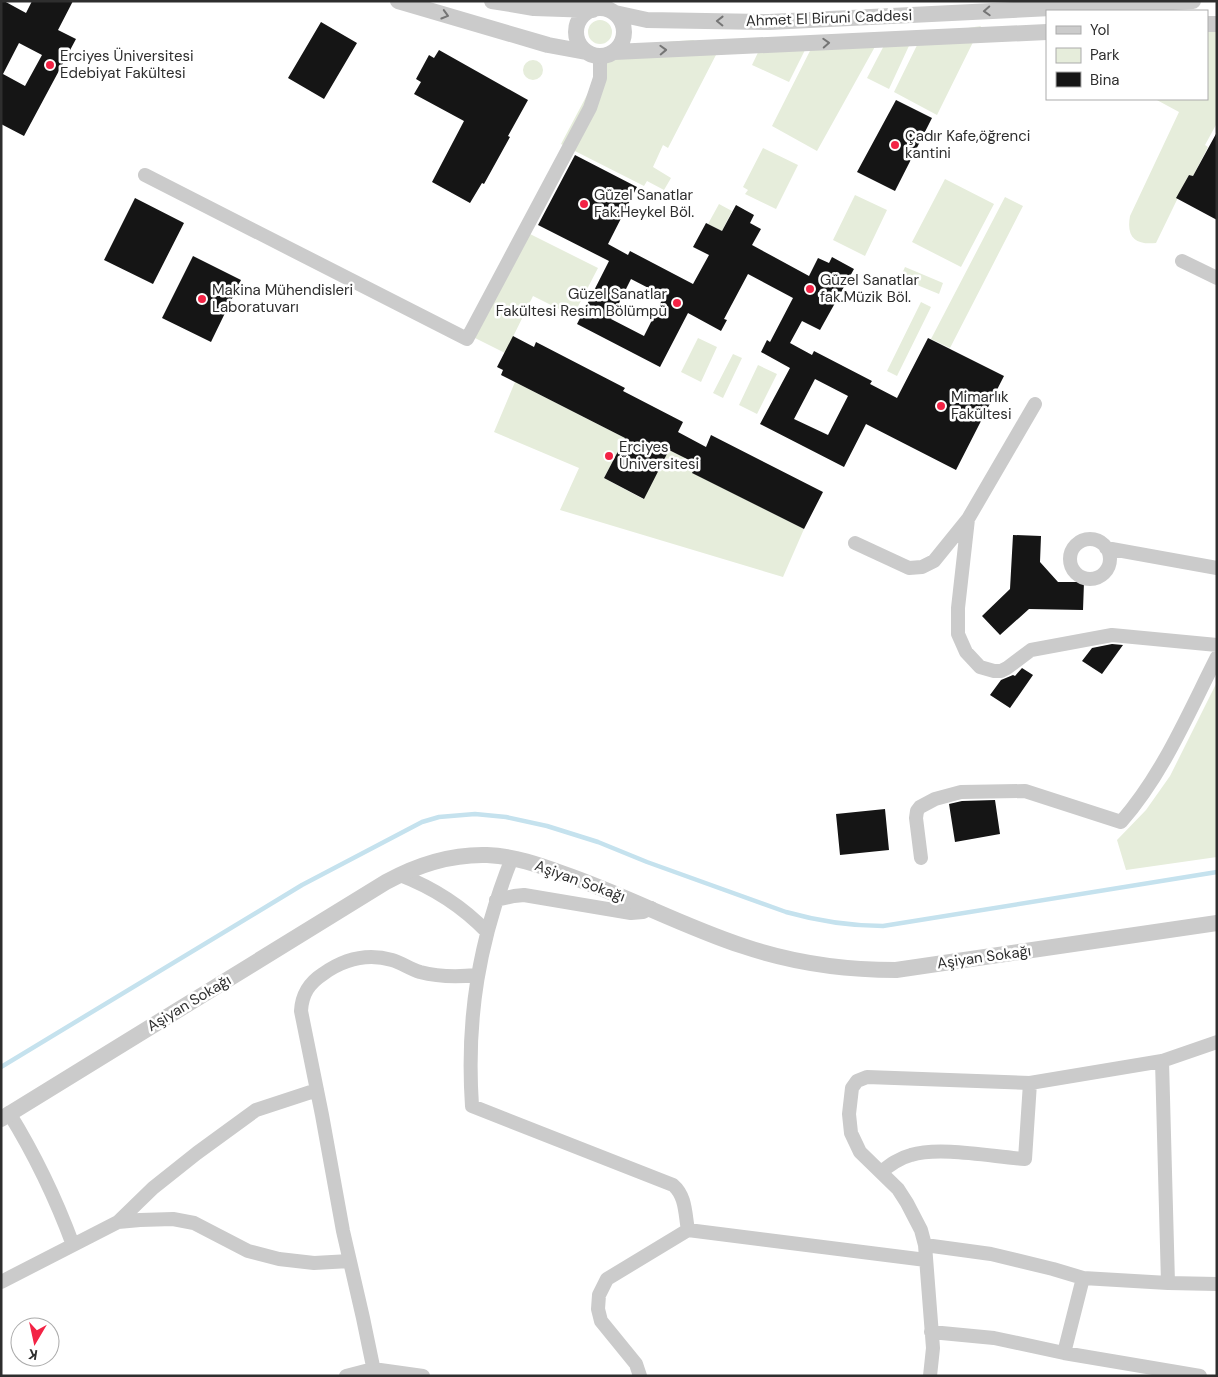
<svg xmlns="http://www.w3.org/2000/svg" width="1218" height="1377" viewBox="0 0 1218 1377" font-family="'DM Sans',sans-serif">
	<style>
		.green { fill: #e6eddb }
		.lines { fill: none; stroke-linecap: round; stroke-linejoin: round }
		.stream { stroke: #c5e2ee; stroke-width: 4.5 }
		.building { fill: #151515; fill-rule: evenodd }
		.minor { stroke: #cbcbcb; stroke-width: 14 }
		.tertiary { stroke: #cbcbcb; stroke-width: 16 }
		.oneway { stroke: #757575 }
		.poi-dot { fill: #f32345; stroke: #fff; stroke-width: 2 }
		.labels { text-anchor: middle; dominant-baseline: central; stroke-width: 5; stroke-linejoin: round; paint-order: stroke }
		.street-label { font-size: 15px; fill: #2e2e2e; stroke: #fff }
		.poi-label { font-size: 15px; fill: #2e2e2e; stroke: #fff; text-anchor: start }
	</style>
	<rect width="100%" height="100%" fill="#fff"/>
	<path class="green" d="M1207 17H1217V123L1205 145 1208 147 1193 176 1189 175 1156 243C1136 245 1126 238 1130 216L1179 112 1155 99H1207Z
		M588 32a12 12 0 1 1 24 0a12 12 0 1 1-24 0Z
		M981 26 937 115 894 92 922 35Z
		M882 34 817 151 772 126 817 37Z
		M890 34 914 35 889 89 867 78Z
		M765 38H811L789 82 752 65Z
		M693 40 718 51 668 148 663 145 653 167 671 178 664 190 647 181 644 186 561 144 613 46Z
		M523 70a10 10 0 1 1 20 0a10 10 0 1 1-20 0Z
		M763 148 798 165 776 209 745 194 748 190 743 187Z
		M945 179 994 204 961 267 912 242Z
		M855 195 887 210 865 256 833 240Z
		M1005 197 1023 206 950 348 931 339Z
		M719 204 732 211 722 231 708 224Z
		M524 231 598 268 573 316 533 296 505 353 471 336Z
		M905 267 943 283 939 294 900 278Z
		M921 302 931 307 897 376 887 371Z
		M698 338 717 347 701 382 681 372Z
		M733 354 742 358 723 398 713 393Z
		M758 365 777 374 757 414 739 405Z
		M515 382 625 438 604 478 643 499 669 450 697 464 693 473 804 529 783 577 560 510 579 468 494 432Z
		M1217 682V857L1126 870 1117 840 1146 810 1170 776Z"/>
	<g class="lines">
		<path class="stream" d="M1 1067 302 885 422 822 439 817 475 814 506 817 547 826 598 842 647 862 786 912C818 921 849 926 883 926L1217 872"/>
	</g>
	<path class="building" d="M1 1H4L26 13 32 1H73L58 30 76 39 24 136 1 124ZM19 43 42 55 25 86 3 74Z
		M321 22 357 43 324 99 288 78Z
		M439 50 528 100 508 136 510 137 484 184 482 183 470 203 432 182 464 121 414 94 421 82 416 79 429 55 434 58Z
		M896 100 932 118 895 191 857 172Z
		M1217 132V220L1176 198 1189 175 1193 176Z
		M575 155 637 187 608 244 628 255 630 251 693 284 709 255 693 247 706 223 722 231 736 205 754 215 750 223 761 229 752 245 809 276 818 258 829 263 832 257 854 269 820 330 802 321 790 343 812 355 814 351 872 381 870 384 897 398 928 338 1004 376 956 470 866 424 844 467 760 424 790 368 761 352 767 340 770 342 793 298 748 274 724 319 727 320 721 331 688 313 660 367 577 324 609 261 538 225ZM631 279 664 296 644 336 611 319ZM815 379 848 396 828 435 794 419Z
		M135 198 184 223 153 284 104 260Z
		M193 256 241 280 211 342 162 318Z
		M513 336 534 347 536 342 625 388 623 391 683 422 678 432 706 447 711 435 823 492 804 529 692 473 697 464 669 450 644 499 604 478 625 438 501 375 503 370 497 367Z
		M1013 535 1041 536 1040 562 1058 582H1084L1083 610 1029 609 1000 635 982 616 1010 589Z
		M1112 644 1123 645 1102 674 1082 661 1092 648Z
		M1022 668 1033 675 1010 708 990 695 1001 680 1013 675 1015 676Z
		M995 800 1000 834 955 842 949 804 962 801Z
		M885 809 889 850 840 855 836 814Z"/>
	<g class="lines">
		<path class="minor" d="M145 175 467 339 590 108 600 78V56
			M1182 261 1217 278
			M968 519 958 608V634L966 652 980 667 994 671H1001L1007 668 1031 650 1112 635 1217 645
			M1070 559a20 20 0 1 1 40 0a20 20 0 1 1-40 0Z
			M855 543 909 568 922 567 934 561 968 519 1035 404
			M1106 548 1217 568
			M512 858C479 940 466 1018 472 1106L673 1185C686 1196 685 1214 688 1230L926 1260
			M921 858 916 818 917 811 920 807 935 799 961 792 1025 791 1121 822C1163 774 1188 714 1217 657
			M400 875C434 888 461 905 487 932
			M496 900 514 896 524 895 631 913 643 912 651 908
			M9 1113C35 1155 56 1199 73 1245
			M881 1172C890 1165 899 1158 911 1155 940 1146 994 1157 1025 1159L1030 1083
			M118 1222 153 1188 197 1153 256 1110 317 1090
			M925 1245 991 1254 1053 1269 1083 1278 1168 1283 1162 1061
			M1 1282 118 1222 140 1220 173 1219 194 1223 248 1251 279 1259 314 1263 350 1261
			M1168 1283 1217 1284
			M931 1332 994 1338 1064 1353 1200 1376
			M1064 1353 1083 1278
			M346 1376 373 1369 423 1376
			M375 1376 363 1318 343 1231 322 1115 301 1011C302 994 309 983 323 974 344 959 367 953 392 960 402 963 410 969 420 972 439 977 458 977 477 975
			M640 1376 636 1364 601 1321 598 1309 599 1295 607 1279 688 1230
			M930 1376 933 1348 925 1245 921 1230 907 1203 898 1189 860 1152 851 1133 849 1114 852 1088 857 1081 867 1077 1030 1083 1162 1061 1217 1042"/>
		<path class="tertiary" d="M398 1 548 45 586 52
			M492 1 534 8 593 10
			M576 32a24 24 0 1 1 48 0a24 24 0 1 1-48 0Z
			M615 13 647 20 769 22 1193 1
			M1207 24H1217
			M614 52 1047 32
			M1 1119 386 882C417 865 451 854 487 855 514 856 539 865 564 874 625 895 682 926 743 946 793 963 843 970 896 970L1217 923"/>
	</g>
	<defs><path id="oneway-chevron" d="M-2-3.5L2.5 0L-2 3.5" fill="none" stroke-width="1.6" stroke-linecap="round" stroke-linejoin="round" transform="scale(1.25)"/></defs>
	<g class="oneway">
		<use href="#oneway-chevron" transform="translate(987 11) rotate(177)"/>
		<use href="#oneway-chevron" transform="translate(445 15) rotate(16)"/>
		<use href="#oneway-chevron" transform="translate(720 21) rotate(-179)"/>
		<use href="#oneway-chevron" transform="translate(826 43) rotate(-3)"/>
		<use href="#oneway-chevron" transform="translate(663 50) rotate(-2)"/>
	</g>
	<g class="poi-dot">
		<circle cx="50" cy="65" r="5"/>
		<circle cx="895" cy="145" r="5"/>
		<circle cx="584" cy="204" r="5"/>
		<circle cx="810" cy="289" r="5"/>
		<circle cx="202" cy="299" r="5"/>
		<circle cx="677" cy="303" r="5"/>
		<circle cx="941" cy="406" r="5"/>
		<circle cx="609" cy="456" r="5"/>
	</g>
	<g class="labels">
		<g class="street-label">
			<text transform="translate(829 18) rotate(-2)">Ahmet El Biruni Caddesi</text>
			<text transform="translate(580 881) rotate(20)">Aşiyan Sokağı</text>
			<text transform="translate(984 957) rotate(-8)">Aşiyan Sokağı</text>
			<text transform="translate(189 1003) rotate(-31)">Aşiyan Sokağı</text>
		</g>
		<g class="poi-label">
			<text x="60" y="56">Erciyes Üniversitesi<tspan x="60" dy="17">Edebiyat Fakültesi</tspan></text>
			<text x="905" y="136">Çadır Kafe,öğrenci<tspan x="905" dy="17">kantini</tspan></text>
			<text x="594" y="195">Güzel Sanatlar<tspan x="594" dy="17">Fak.Heykel Böl.</tspan></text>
			<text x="820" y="280">Güzel Sanatlar<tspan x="820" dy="17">fak.Müzik Böl.</tspan></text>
			<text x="212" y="290">Makina Mühendisleri<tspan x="212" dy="17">Laboratuvarı</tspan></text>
			<text x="667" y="294" text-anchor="end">Güzel Sanatlar<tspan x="667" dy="17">Fakültesi Resim Bölümpü</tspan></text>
			<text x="951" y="397">Mimarlık<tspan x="951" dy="17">Fakültesi</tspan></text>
			<text x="619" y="447">Erciyes<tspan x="619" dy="17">Üniversitesi</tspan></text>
		</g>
	</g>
	<rect width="1218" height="1377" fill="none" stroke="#2e2e2e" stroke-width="5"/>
	<rect x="1046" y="10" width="162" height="90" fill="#ffffff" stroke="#ababab"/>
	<rect x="1056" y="26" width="25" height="8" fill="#cbcbcb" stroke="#ababab"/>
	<text x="1090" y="35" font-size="15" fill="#2e2e2e">Yol</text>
	<rect x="1056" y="48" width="25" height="15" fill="#e6eddb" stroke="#ababab"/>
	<text x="1090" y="60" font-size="15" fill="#2e2e2e">Park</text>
	<rect x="1056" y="72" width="25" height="15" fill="#151515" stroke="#ababab"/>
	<text x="1090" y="85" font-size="15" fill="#2e2e2e">Bina</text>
	<g transform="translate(35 1342) rotate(189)"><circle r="24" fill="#ffffff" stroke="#ababab"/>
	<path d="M0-4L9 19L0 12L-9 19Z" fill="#f32345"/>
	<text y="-8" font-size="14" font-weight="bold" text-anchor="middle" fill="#2e2e2e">K</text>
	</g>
</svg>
